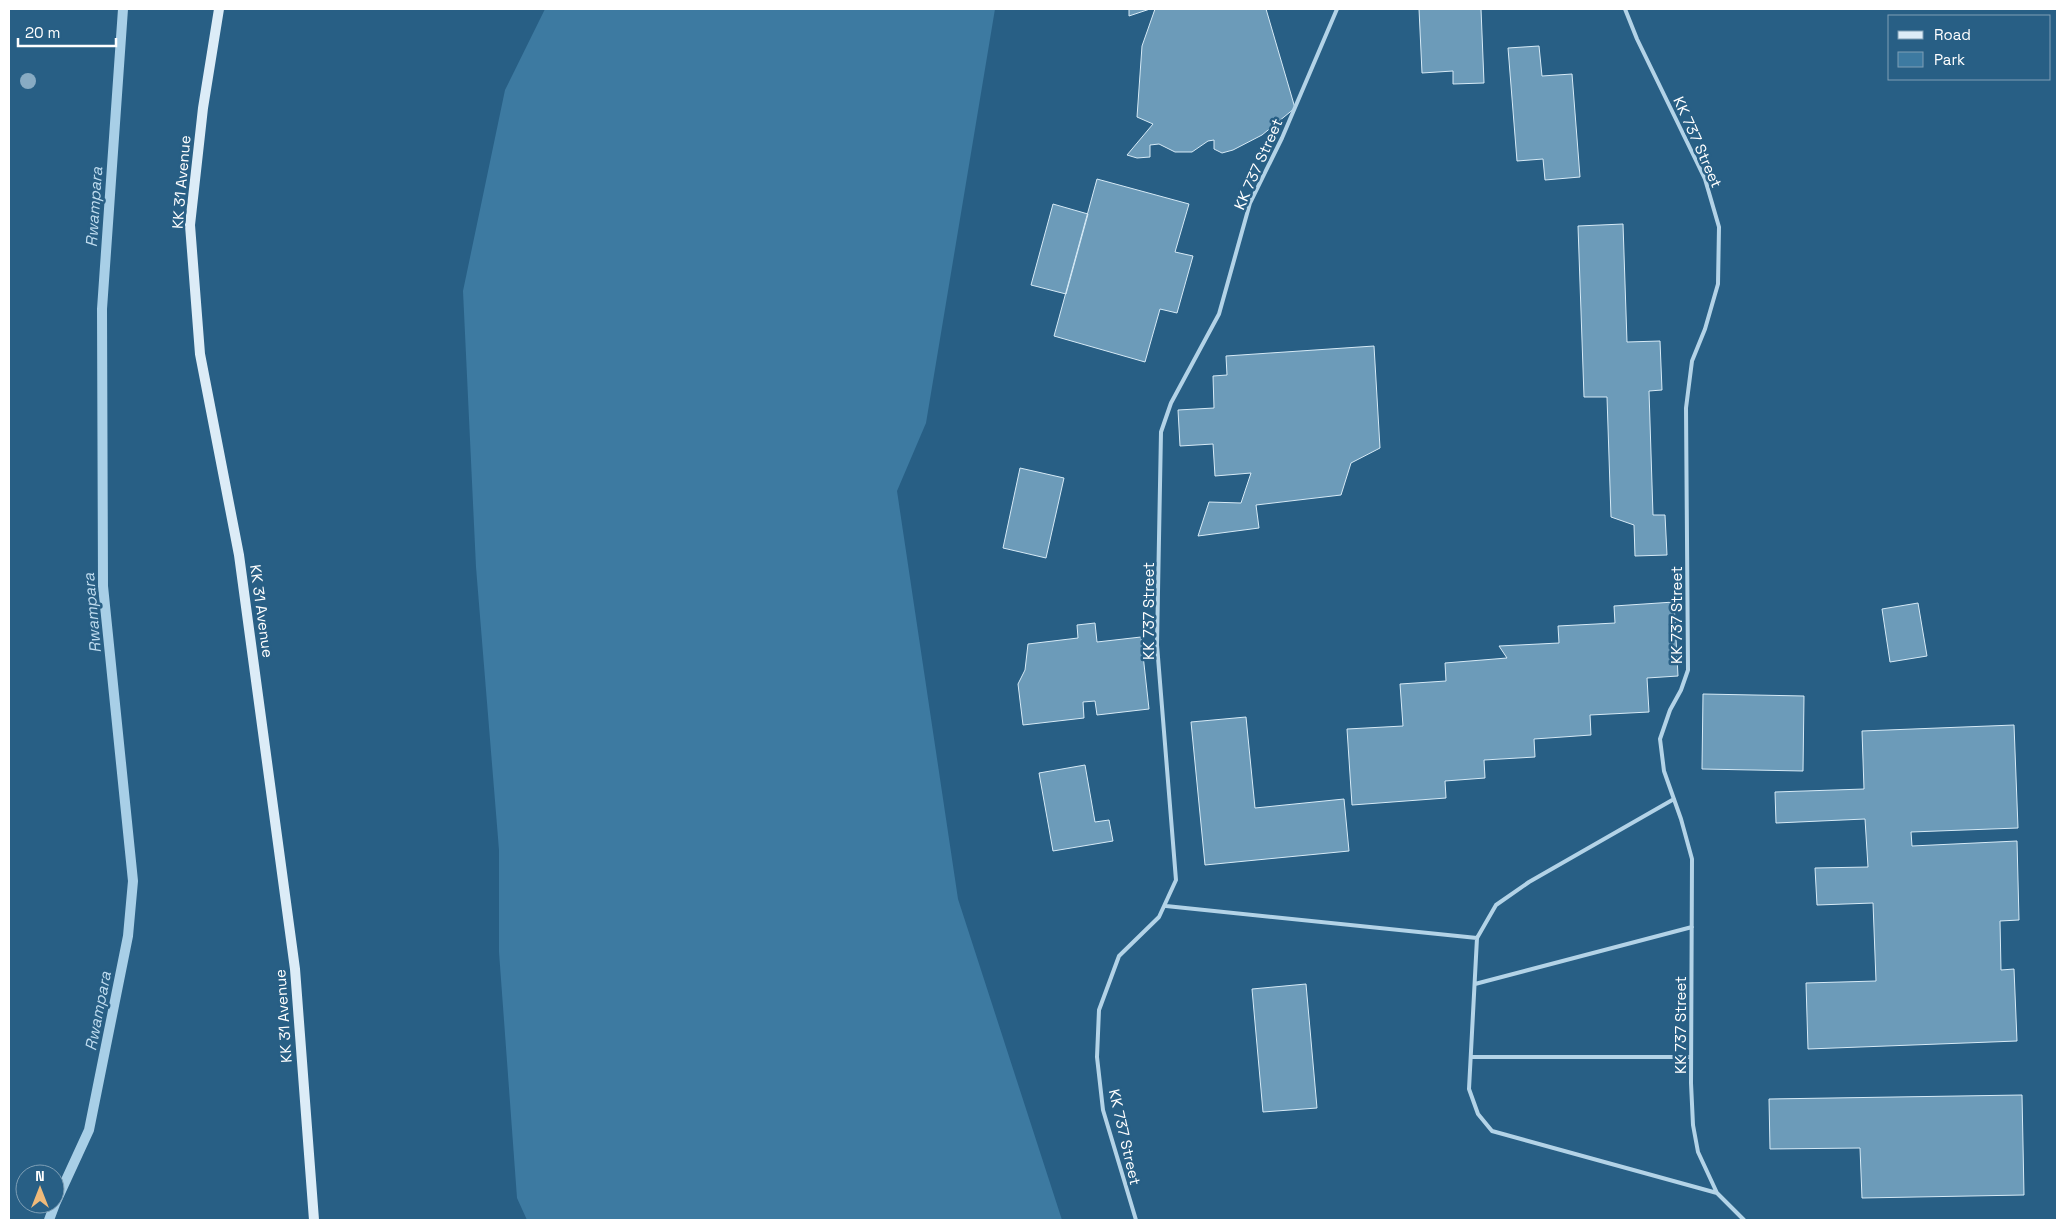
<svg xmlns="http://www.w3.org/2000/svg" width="2066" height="1229" viewBox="0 0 2066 1229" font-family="'Space Grotesk',sans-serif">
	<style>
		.green { fill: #3d7aa1 }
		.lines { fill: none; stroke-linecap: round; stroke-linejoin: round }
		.stream { stroke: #a8cfe7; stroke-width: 10 }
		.building { fill: #6c9bb9; stroke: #d6eaf6 }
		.lane { stroke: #b3d3e7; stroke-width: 4 }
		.secondary { stroke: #dcecf7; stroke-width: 10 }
		.tree { fill: #88abc3 }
		.labels { text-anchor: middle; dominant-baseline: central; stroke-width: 5; stroke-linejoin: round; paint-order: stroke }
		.street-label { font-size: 15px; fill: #fff; stroke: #285f85 }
		.water-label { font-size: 16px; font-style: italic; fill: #bfdcef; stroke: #285f85 }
	</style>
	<rect width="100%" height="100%" fill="#285f85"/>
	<path class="green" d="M545 9H995L926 423 897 491 958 899 1062 1220H527L517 1198 499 952V850L476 567 463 291 505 90Z"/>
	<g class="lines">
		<path class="stream" d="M55 1204 89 1130 128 936 133 881 103 586 102 309 123 9
			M49 1220 55 1204"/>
	</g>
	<path class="building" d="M1129 9H1150L1129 16Z
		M1155 9H1266L1295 108 1262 135 1233 150 1222 153 1214 149V140L1208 141 1192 152H1175L1159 144 1150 145V157L1137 158 1127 155 1153 124 1137 117 1142 46Z
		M1419 9H1481L1484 83 1453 84V71L1422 73Z
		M1539 46 1542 76 1572 74 1580 177 1545 180 1543 159 1517 161 1508 48Z
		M1097 179 1189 204 1175 252 1193 256 1177 313 1160 309 1145 362 1054 336Z
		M1053 204 1088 214 1066 294 1031 285Z
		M1623 224 1627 342 1660 341 1662 390 1649 391 1653 515H1665L1667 555 1635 556 1634 525 1611 517 1607 397H1584L1578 226Z
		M1374 346 1380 448 1351 463 1341 495 1256 505 1259 528 1198 536 1209 502 1241 503 1251 473 1215 476 1213 444 1180 446 1178 410 1214 408 1213 376 1227 375 1226 356Z
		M1020 468 1064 478 1046 558 1003 548Z
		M1674 602 1678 676 1647 678 1649 712 1590 715 1591 735 1534 739 1535 757 1484 760 1485 778 1445 781 1446 798 1352 805 1347 729 1403 726 1400 684 1446 681 1445 663 1507 658 1499 646 1559 643 1558 626 1615 623 1614 606Z
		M1918 603 1927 656 1890 662 1882 609Z
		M1095 623 1097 642 1141 637 1149 709 1097 715 1095 701 1083 702 1084 718 1023 725 1018 684 1025 670 1028 644 1078 638 1077 625Z
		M1703 694 1804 696 1803 771 1702 769Z
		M1246 717 1255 808 1344 799 1349 851 1205 865 1191 722Z
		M2014 725 2018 828 1911 832 1912 846 2017 841 2019 920 2000 921 2001 970 2014 969 2017 1041 1808 1049 1806 983 1876 981 1873 903 1817 905 1815 868 1868 867 1865 819 1776 823 1775 792 1864 789 1862 731Z
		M1085 765 1095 822 1109 820 1113 841 1053 851 1039 773Z
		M1306 984 1317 1108 1263 1112 1252 989Z
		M2022 1095 2024 1195 1862 1198 1860 1148 1770 1149 1769 1099Z"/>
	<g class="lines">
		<path class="lane" d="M1625 9 1637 39 1705 179 1719 227 1718 284 1705 329 1692 361 1686 408 1688 670 1681 690 1670 710 1660 739 1664 771 1681 819 1692 859 1691 1083 1693 1125 1698 1152 1717 1193 1744 1220
			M1674 799 1529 882 1496 905 1477 938 1469 1089 1478 1114 1492 1131 1717 1193
			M1166 906 1477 938
			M1475 984 1692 927
			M1471 1057H1691
			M1136 1220 1103 1110 1097 1057 1099 1010 1119 956 1159 917 1176 880 1157 645 1161 432 1171 403 1219 314 1250 203 1282 138 1337 9"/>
		<path class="secondary" d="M219 9 203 108 190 225 200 354 239 555 295 969 314 1220"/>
	</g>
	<circle class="tree" cx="28" cy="81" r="8"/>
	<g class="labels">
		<g class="street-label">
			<text transform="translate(1698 142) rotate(66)">KK 737 Street</text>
			<text transform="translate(1258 164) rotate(-66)">KK 737 Street</text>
			<text transform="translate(181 182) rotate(-85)">KK 31 Avenue</text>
			<text transform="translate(262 611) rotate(82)">KK 31 Avenue</text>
			<text transform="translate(1148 611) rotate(-90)">KK 737 Street</text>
			<text transform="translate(1676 615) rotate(-90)">KK 737 Street</text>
			<text transform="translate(283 1016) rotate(-94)">KK 31 Avenue</text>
			<text transform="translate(1680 1025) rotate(-90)">KK 737 Street</text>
			<text transform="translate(1125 1137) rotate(77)">KK 737 Street</text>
		</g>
		<g class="water-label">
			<text transform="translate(94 207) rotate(-86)">Rwampara</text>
			<text transform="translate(92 613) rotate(-95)">Rwampara</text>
			<text transform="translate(98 1011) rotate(-79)">Rwampara</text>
		</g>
	</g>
	<rect width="2066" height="1229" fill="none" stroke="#ffffff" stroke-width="20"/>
	<rect x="1888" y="15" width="162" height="65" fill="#285f85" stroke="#7e9fb6"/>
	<rect x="1898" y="31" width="25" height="8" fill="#dcecf7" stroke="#7e9fb6"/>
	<text x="1934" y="40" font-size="15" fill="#ffffff">Road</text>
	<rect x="1898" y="52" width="25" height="15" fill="#3d7aa1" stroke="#7e9fb6"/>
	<text x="1934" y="65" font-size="15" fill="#ffffff">Park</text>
	<g transform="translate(40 1189)"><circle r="24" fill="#285f85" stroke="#7e9fb6"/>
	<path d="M0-4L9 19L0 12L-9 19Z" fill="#efba7a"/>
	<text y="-8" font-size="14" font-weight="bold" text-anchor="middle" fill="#ffffff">N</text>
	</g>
	<path d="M18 38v8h98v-8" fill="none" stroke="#ffffff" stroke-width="2.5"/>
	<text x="25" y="38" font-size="15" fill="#ffffff" stroke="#285f85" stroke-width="4" paint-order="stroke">20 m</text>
</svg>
